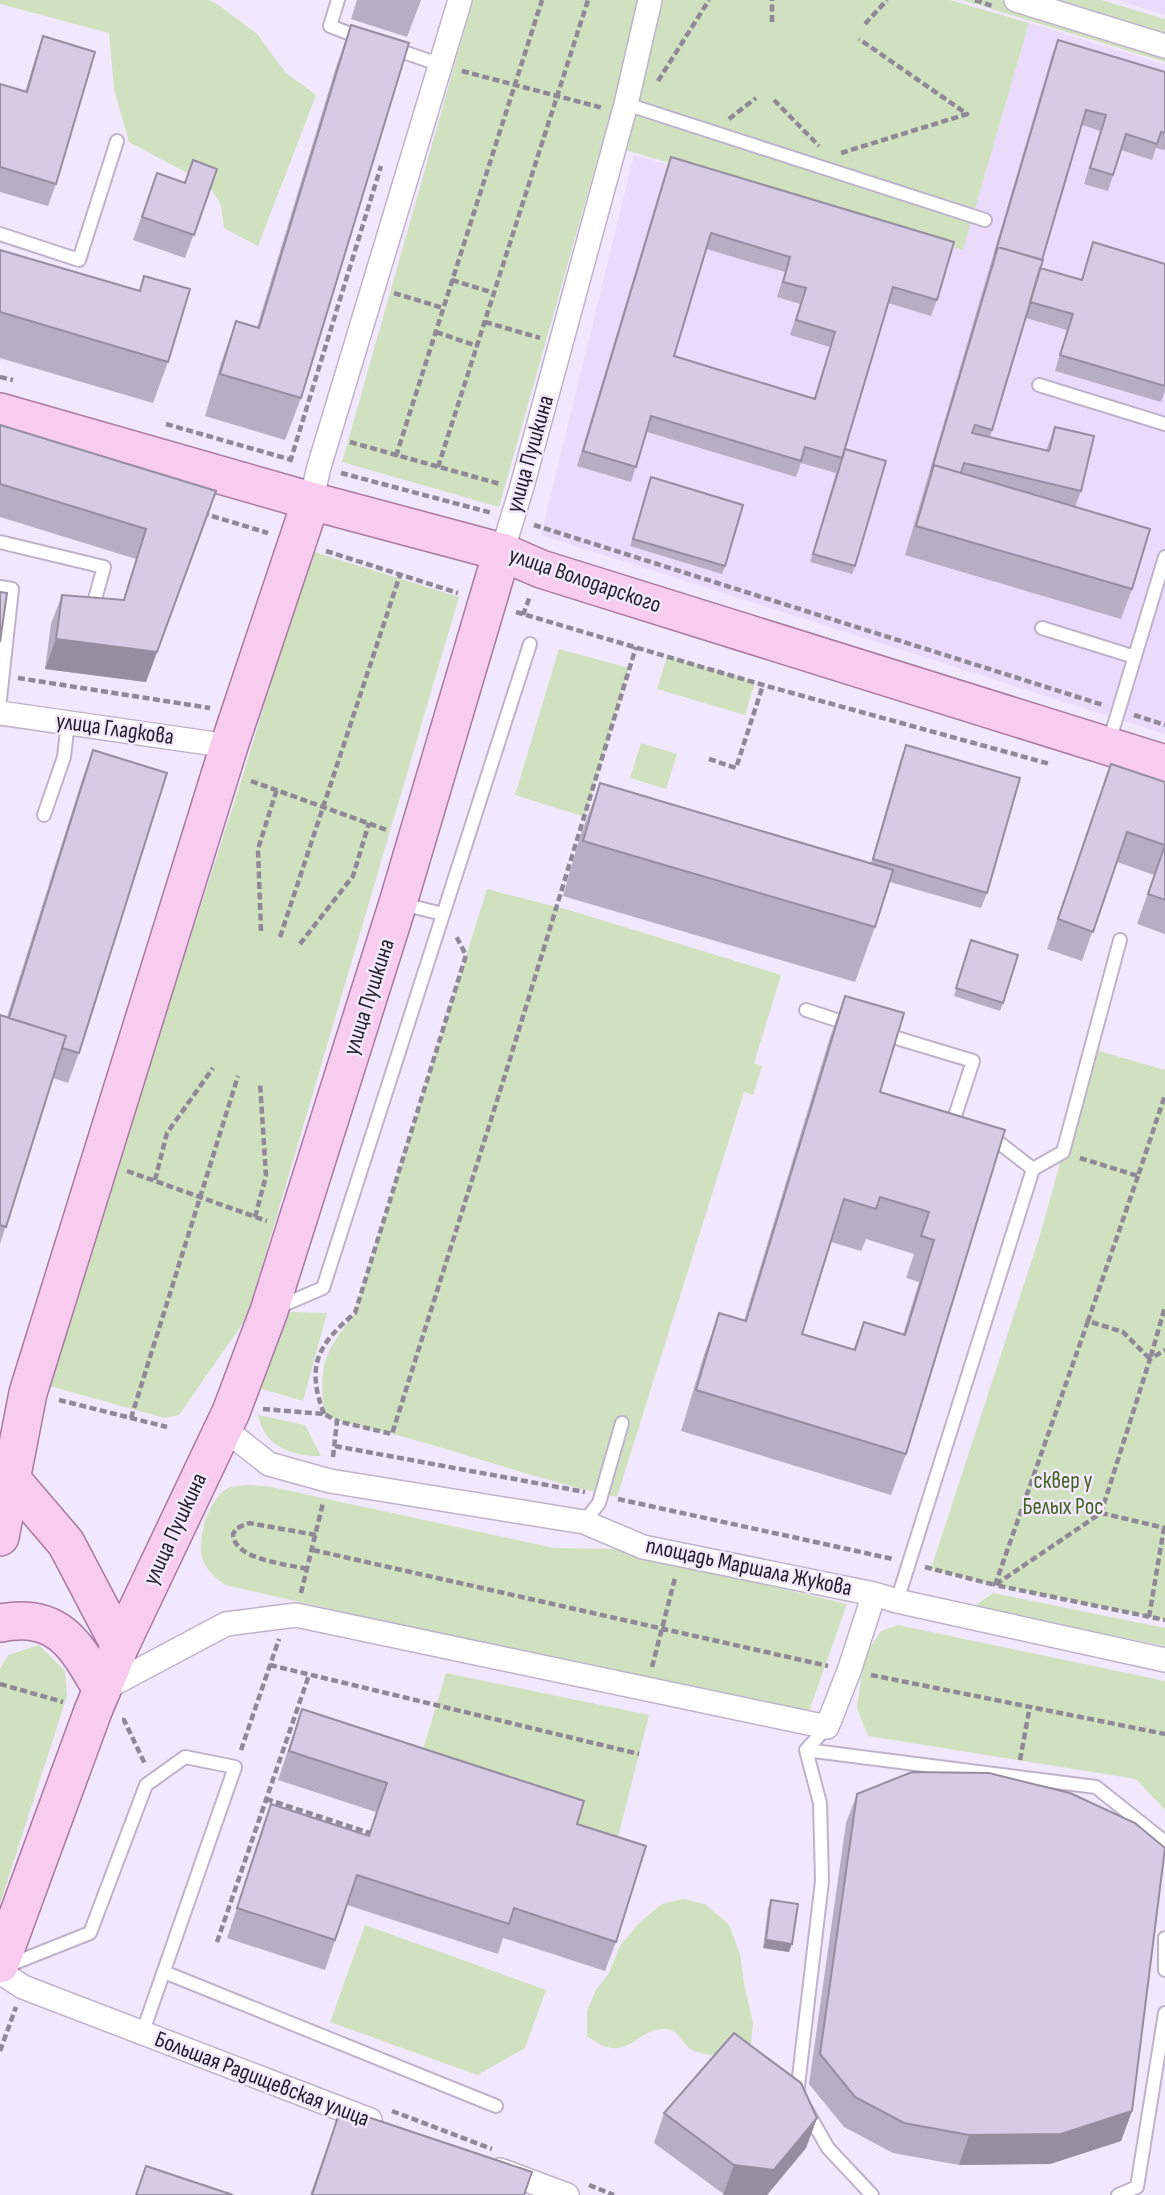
<svg xmlns="http://www.w3.org/2000/svg" width="1165" height="2195" viewBox="0 0 1165 2195" font-family="'Sofia Sans Condensed',sans-serif">
	<style>
		.built { fill: #eadafb }
		.green { fill: #cfe1bf }
		.lines { fill: none; stroke-linecap: round; stroke-linejoin: round }
		.lane-casing { stroke: #bfb3cc; stroke-width: 16 }
		.street-casing { stroke: #bfb3cc; stroke-width: 26 }
		.primary-casing { stroke: #a979a2; stroke-width: 40 }
		.path { stroke: #8f8897; stroke-width: 4.5; stroke-dasharray: 7 3.5; stroke-linecap: butt }
		.lane { stroke: #fff; stroke-width: 12 }
		.street { stroke: #fff; stroke-width: 23 }
		.primary { stroke: #f7ccef; stroke-width: 37 }
		.wall { fill: #b8aec4; fill-rule: evenodd }
		.shaded-wall { fill: #968da0 }
		.building { fill: #d6cae4; stroke: #968da0; stroke-width: 2; fill-rule: evenodd }
		.labels { text-anchor: middle; dominant-baseline: central; stroke-width: 5; stroke-linejoin: round; paint-order: stroke }
		.street-label { font-size: 23px; fill: #221e27; stroke: #f2e8fd }
		.park-label { font-size: 23px; fill: #446121; stroke: #f2e8fd }
	</style>
	<rect width="100%" height="100%" fill="#f2e8fd"/>
	<path class="built" d="M1117 0H1165V15Z
		M1029 23 1165 65V734L541 535 634 155 963 250Z"/>
	<path class="green" d="M0 0H208L217 4 257 34 285 72 316 95 258 246 224 228 221 205 208 184 129 142 114 89 109 33 0 4Z
		M473 0H950L1029 23 963 250 602 143 499 507 342 462Z
		M962 0H1101L1165 19V62Z
		M311 551 459 597 247 1317 179 1415 164 1418 46 1385 242 778Z
		M559 649 629 668 585 817 515 795Z
		M667 656 755 682 745 715 657 689Z
		M641 743 677 754 666 789 630 778Z
		M487 889 569 910 781 975 754 1063 762 1066 753 1095 744 1092 617 1497C547 1482 479 1458 411 1439 382 1430 351 1427 324 1414 319 1363 324 1353 355 1313Z
		M1092 1049 1165 1070V1620L995 1585 931 1569 1040 1235Z
		M290 1312 327 1313 303 1401 255 1387 266 1344Z
		M258 1415 305 1425 321 1456C291 1456 265 1447 258 1415Z
		M247 1485 267 1486 554 1548 617 1549 847 1604 807 1717 225 1585C216 1578 207 1571 203 1560 196 1539 209 1495 231 1487 236 1486 242 1486 247 1485Z
		M993 1593 1165 1628V1646L973 1607Z
		M898 1625 1165 1681V1810L1136 1779 868 1736 857 1708 864 1657 881 1631Z
		M39 1645 65 1671 67 1696 0 1904V1669L8 1655Z
		M446 1673 649 1715 617 1841 414 1779Z
		M683 1899 705 1904 729 1925 740 1954 744 1983 753 2023 751 2045C745 2048 734 2057 727 2057 721 2058 694 2052 690 2049 681 2042 678 2029 666 2029 635 2027 628 2068 587 2036V2011L596 1990 609 1973 620 1946 639 1923 662 1904Z
		M365 1925 546 1990 525 2048 477 2075 330 2022Z"/>
	<g class="lines">
		<g class="lane-casing">
			<path id="lane" d="M338 0 330 26 361 38
				M392 48 441 65
				M626 104 985 220
				M0 234 79 260 117 141
				M1039 385 1165 424
				M0 542 104 567 93 606
				M0 587 12 589 0 699
				M1042 628 1135 657
				M1109 742 1165 557
				M44 815 64 757 68 722
				M402 904 443 914
				M806 1010 852 1025
				M880 1033 973 1061 952 1125 958 1127
				M989 1135 1033 1169
				M276 1308 323 1288 530 644
				M584 1522 599 1503 622 1423
				M897 1601 1033 1169 1063 1152 1120 940
				M827 1727 806 1750 820 1803 822 1881 797 2094 828 2148 872 2195
				M806 1750 1096 1787 1165 1842
				M1165 1938V1970
				M7 1966 90 1933 146 1785 185 1757 235 1767 142 2034
				M164 1972 496 2106
				M1118 2195 1137 2187 1165 2013"/>
		</g>
		<g class="street-casing">
			<path id="street" d="M1016 0 1165 46
				M311 501 319 467 460 0
				M502 552 521 490 626 104 650 0
				M0 713 229 746
				M222 1427 269 1464 330 1481 584 1522 643 1547 874 1594 897 1601 1165 1660
				M102 1690 226 1624 296 1615 827 1727 849 1671 874 1594
				M0 1972 23 1987 370 2120
				M500 2170 567 2195"/>
		</g>
		<g class="primary-casing">
			<path id="primary" d="M0 412 311 501 502 552 541 569 1165 764
				M13 1481 66 1543 120 1646
				M0 1537 28 1393 229 746 311 501
				M0 1623C59 1612 76 1645 102 1690
				M0 1964 93 1711 120 1646 231 1412 269 1311 398 903 502 552"/>
		</g>
		<path class="path" d="M975 0 993 6
			M772 22V0
			M865 24 887 0
			M462 71 603 108
			M658 81 709 0
			M774 100 819 146
			M729 119 756 98
			M841 153 967 114 859 39
			M452 280 494 293
			M394 293 443 308
			M485 322 540 338
			M436 332 477 346
			M0 377 13 380
			M166 424 292 460
			M350 442 500 484
			M396 456 542 0
			M290 462 381 166
			M438 467 588 0
			M341 473 492 513
			M202 513 268 533
			M534 525 1103 705
			M326 551 458 593
			M516 612 763 685 1050 764
			M523 615 530 596
			M18 678 210 708
			M1134 715 1165 725
			M709 759 736 768 763 685
			M251 781 387 830
			M261 931 258 849 277 789
			M280 937 400 575
			M300 944 353 876 369 823
			M1080 1158 1138 1176 1165 1095
			M127 1171 267 1221
			M1138 1176 1088 1321 1123 1332 1150 1359 1165 1307
			M155 1180 167 1133 213 1068
			M255 1217 266 1176 260 1083
			M1088 1321 995 1585 1165 1620
			M59 1400 167 1427
			M263 1409 324 1414 337 1421
			M324 1414C306 1366 317 1345 355 1313L466 955 456 936
			M131 1418 238 1076
			M335 1446 585 1492
			M333 1457 337 1421 392 1434 506 1072 636 647
			M618 1499 893 1559
			M1101 1513 1165 1528
			M313 1550 828 1666
			M925 1567 995 1585 1101 1513 1150 1359 1165 1350
			M307 1569C287 1564 234 1560 233 1534L237 1528 249 1523 316 1535
			M301 1593 323 1503
			M1149 1617 1164 1528
			M270 1665 639 1754
			M652 1667 675 1578
			M871 1675 1165 1734
			M0 1684 63 1702
			M122 1720H124L145 1764
			M241 1750 279 1639
			M1020 1760 1030 1706
			M266 1799 370 1833
			M217 1942 309 1675
			M0 2051 16 2007
			M392 2111 492 2149
			M589 2185 614 2195"/>
		<use href="#lane" class="lane"/>
		<use href="#street" class="street"/>
		<use href="#primary" class="primary"/>
	</g>
	<path class="wall" d="M357 0H421L407 37 351 19Z
		M351 25 301 398 285 440 205 416 221 363 236 321 257 327 336 67Z
		M43 36 56 184 48 206 0 192V84L25 92 35 59Z
		M1058 40 1165 72V150L1156 148 1152 160 1121 150 1108 191 1084 184 1100 131 1082 125 1040 268 1081 280 1093 242 1165 264V391L1161 402 1055 371 1067 330 1026 318 990 437 1046 451 1055 427 1081 491 1075 507 1132 589 1121 619 905 555 1052 55Z
		M671 157 937 300 931 316 888 303 845 449 855 566 852 574 810 562 836 473 801 463 796 477 647 432 631 482 577 466 665 173ZM706 249 785 272 777 297 800 304 790 335 830 347 814 398 674 356Z
		M217 169 185 258 133 240 157 173 184 183Z
		M0 250 139 291 144 276 168 362 153 403 0 358Z
		M0 425 216 491 146 682 45 669 51 624 62 595 123 600 136 559 0 517Z
		M651 477 725 566 722 574 630 546Z
		M906 745 987 893 981 908 890 882 875 927 855 982 563 896 580 837 600 783 871 863 900 761Z
		M93 750 79 1053 68 1083 53 1078 0 1244V1015L7 1017 82 780Z
		M1111 764 1165 782V934L1137 924 1154 875 1117 862 1082 961 1047 949Z
		M968 948 1003 1003 1000 1011 954 996Z
		M845 996 880 1092 1005 1130 906 1454 891 1495 681 1431 704 1355 719 1313 744 1321 830 1037ZM866 1239 914 1254 906 1278 919 1282 903 1334 864 1322 853 1350 802 1334 831 1242 861 1251Z
		M302 1709 577 1824 616 1942 605 1971 503 1938 498 1954 347 1905 325 1970 227 1938 271 1804 369 1836 376 1812 278 1780Z
		M857 1794 1132 2111 1121 2141 1050 2164 959 2165 893 2153 844 2127 809 2084 846 1823Z
		M771 1900 789 1952 763 1948 768 1908Z
		M341 2108 524 2195H310Z
		M664 2113 817 2118 806 2148 767 2195H725L654 2143Z"/>
	<path class="shaded-wall" d="M216 491 146 682 45 669 56 639 157 652Z
		M766 1940 792 1944 789 1952 763 1948Z
		M1132 2111 1121 2141 1050 2164 959 2165 969 2135Z
		M817 2118 806 2148 767 2195H723L734 2165Z"/>
	<path class="building" d="M351 25 409 43 301 398 220 374 236 321 259 328Z
		M43 36 95 52 56 184 0 167V84L27 92Z
		M1058 40 1165 72V133L1161 132 1157 144 1126 134 1113 175 1090 168 1106 115 1086 110 1042 260 998 247 995 254Z
		M671 157 954 242 937 300 893 287 842 458 805 447 801 461 651 416 636 467 583 451ZM711 233 790 257 783 282 806 288 796 320 835 332 815 399 674 356Z
		M193 160 217 169 194 235 142 217 157 173 185 183Z
		M1093 242 1165 264V386L1060 355 1073 314 1030 302 1040 268 1082 280Z
		M998 247 1043 260 992 430 975 425 972 433 1049 451 1055 427 1094 436 1081 491 964 463 961 473 934 465 931 472Z
		M0 250 140 291 144 276 190 289 168 362 0 312Z
		M0 425 216 491 157 652 56 639 62 595 124 600 146 529 0 484Z
		M845 449 886 461 855 566 813 554Z
		M934 465 1150 529 1132 589 916 526Z
		M651 477 743 505 725 566 633 539Z
		M0 592 7 593 0 642Z
		M906 745 1020 778 987 893 873 859Z
		M93 750 167 773 79 1053 62 1048 66 1036 9 1018Z
		M1111 764 1165 782V900L1148 894 1165 845 1127 832 1093 932 1058 919Z
		M600 783 893 870 875 927 583 841Z
		M971 940 1018 955 1003 1003 956 988Z
		M845 996 904 1013 880 1092 1005 1130 906 1454 696 1390 719 1313 746 1321ZM880 1197 929 1212 921 1236 934 1240 905 1335 864 1322 855 1350 802 1334 844 1199 876 1209Z
		M0 1015 66 1036 6 1227 0 1225Z
		M302 1709 584 1801 577 1824 646 1846 616 1942 514 1908 509 1924 357 1875 335 1940 237 1908 271 1804 369 1836 380 1803 387 1783 289 1751Z
		M912 1772 989 1773 1070 1793 1135 1823 1165 1848 1132 2111 1061 2134 969 2135 904 2123 855 2097 820 2054 857 1794Z
		M771 1900 798 1904 792 1944 766 1940Z
		M734 2033 801 2083 817 2118 774 2170 734 2165 664 2113Z
		M341 2108 532 2172 524 2195H312Z
		M146 2166 233 2195H136Z"/>
	<g class="labels">
		<g class="street-label">
			<text transform="translate(530 454) rotate(-74)">улица Пушкина</text>
			<text transform="translate(585 580) rotate(19)">улица Володарского</text>
			<text transform="translate(115 729) rotate(8)">улица Гладкова</text>
			<text transform="translate(369 997) rotate(-72)">улица Пушкина</text>
			<text transform="translate(175 1529) rotate(-65)">улица Пушкина</text>
			<text transform="translate(749 1567) rotate(12)">площадь Маршала Жукова</text>
			<text transform="translate(262 2079) rotate(21)">Большая Радищевская улица</text>
		</g>
		<g class="park-label">
			<text x="1063" y="1481">сквер у<tspan x="1063" dy="26">Белых Рос</tspan></text>
		</g>
	</g>
</svg>
